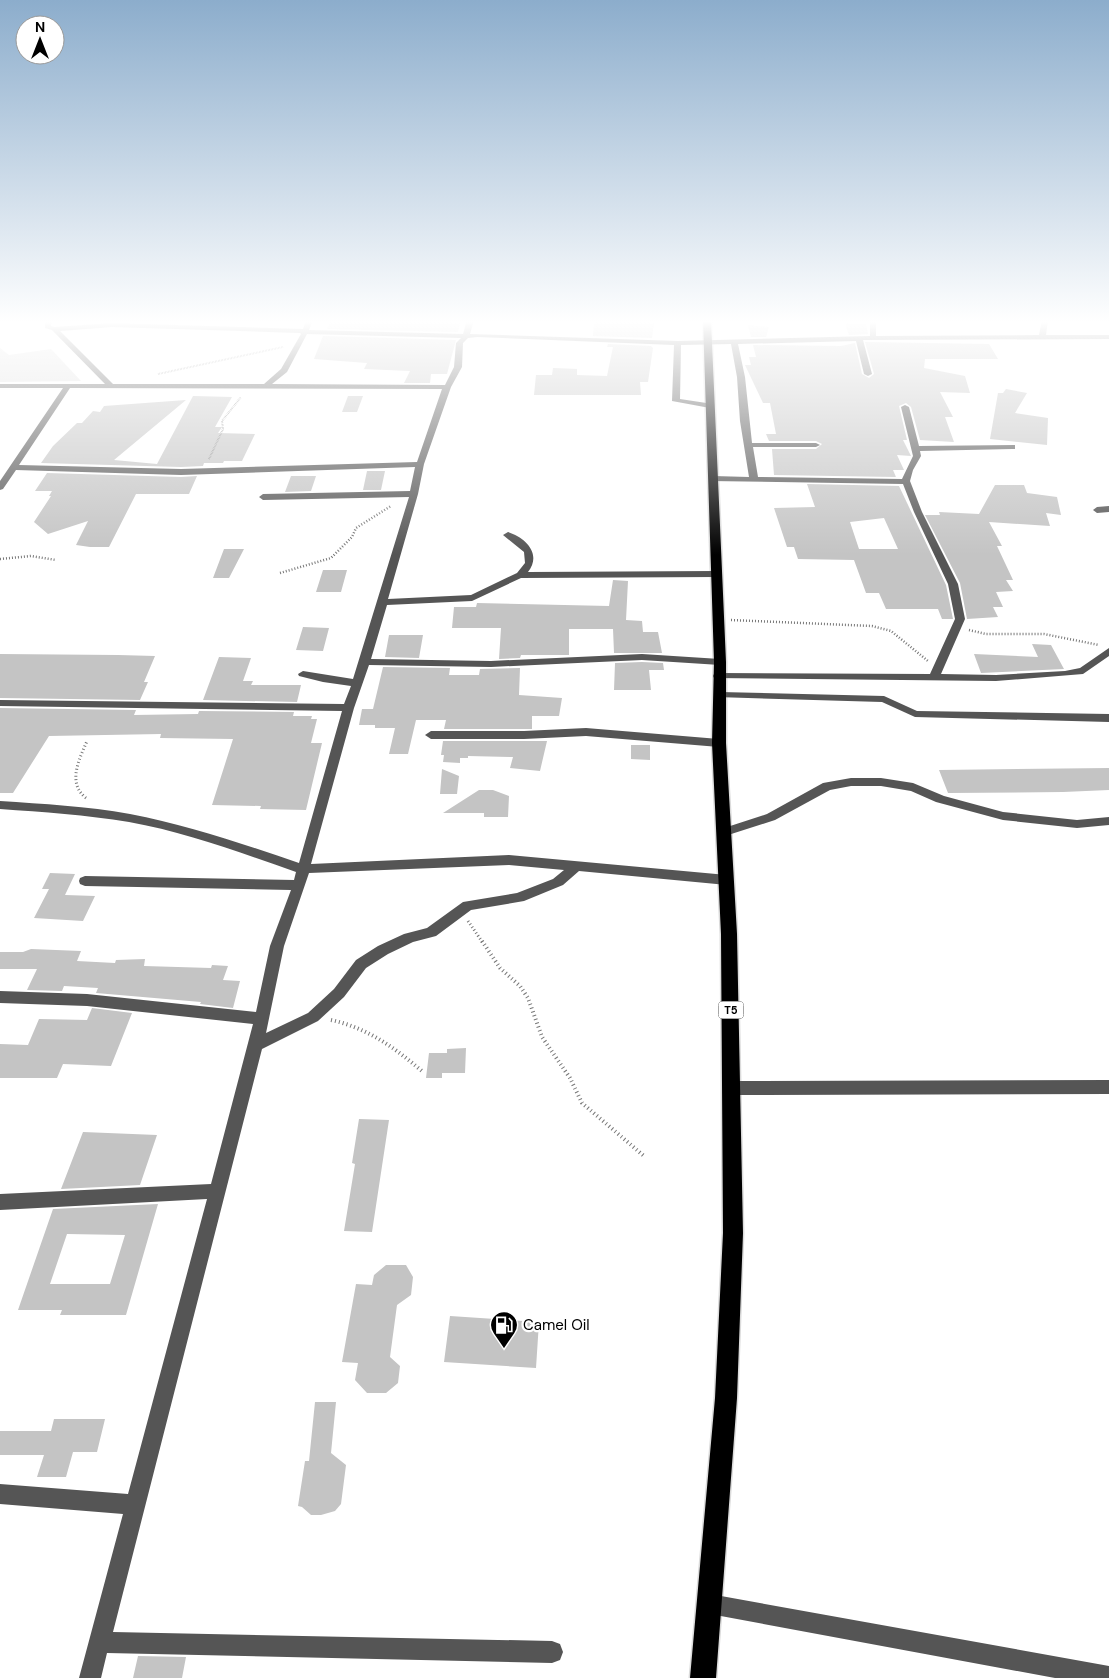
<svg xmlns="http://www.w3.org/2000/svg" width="1109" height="1678" viewBox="0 0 1109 1678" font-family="'DM Sans',sans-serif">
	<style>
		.green { fill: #dcdcdc }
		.building { fill: #c4c4c4; fill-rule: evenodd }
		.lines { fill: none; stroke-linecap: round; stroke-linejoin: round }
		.highway-casing { stroke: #dbdbdb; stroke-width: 3 }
		.path-far3 { stroke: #777; stroke-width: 2; stroke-dasharray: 0.5 1; stroke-linecap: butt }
		.path-far2 { stroke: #777; stroke-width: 2.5; stroke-dasharray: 1 2; stroke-linecap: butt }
		.path-far1 { stroke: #777; stroke-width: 3; stroke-dasharray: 1 2.5; stroke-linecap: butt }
		.path { stroke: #777; stroke-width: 4; stroke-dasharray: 1 3; stroke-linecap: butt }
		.minor { fill: #555; fill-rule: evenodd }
		.highway { fill: #000; fill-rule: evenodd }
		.labels { text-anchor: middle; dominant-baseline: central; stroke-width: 4.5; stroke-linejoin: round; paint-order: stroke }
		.shield { fill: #fff; stroke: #4c4c4c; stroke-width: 1 }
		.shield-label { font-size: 11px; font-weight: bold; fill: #000 }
		.near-poi-label { font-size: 15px; fill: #000; stroke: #fff; text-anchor: start }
	</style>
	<rect width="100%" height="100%" fill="#fff"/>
	<path class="green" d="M0 348 9 355 51 349 81 381 0 382Z"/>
	<path class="building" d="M594 320H652L651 323H654L652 338 593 336Z
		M397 321 460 323 458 332 327 329 330 322Z
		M845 323 866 324 868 334 849 335Z
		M748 325 769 327 766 337H751Z
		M323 336 456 340 447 374H431L430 383H404L410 371 364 369 367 363 314 359Z
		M865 342 989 344 998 359H925L924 368 965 376 970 393 940 392 953 417H945L954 442 920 440 911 407 906 403 899 406 907 440H903L911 456 897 455 904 470H893L896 477 774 475 772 449H816L822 444 816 441H769L766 434H776L770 403H763L745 365H751L749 357H756L753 345 841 346 855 343 862 374 869 378 874 374Z
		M608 344 651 346 653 348 648 382H640L641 395H534L536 375H552L553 368 577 369V375L607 376 613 347H607Z
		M1006 389 1027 393 1015 413 1048 418 1047 445 990 439 998 393H1003Z
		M193 396 232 397 215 427H222L218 433 255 434 242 461H224L223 463H204L203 466 181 467 41 463 53 446 77 423H82L93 411 100 412 104 406 186 400 114 460 157 464Z
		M348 396H363L357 412H342Z
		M367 471H385L381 490H363Z
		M47 473 181 477 197 476 189 494H136L109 547H90L76 545 88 521 48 534 34 522 51 496H49L52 491H35Z
		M291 476H316L311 491 285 492Z
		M807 484 899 486 946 585 953 619H942L938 609H886L879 593H866L854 560 798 559 794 547H787L774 508 815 507ZM884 518 898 549H859L850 522Z
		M995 485H1024L1027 493 1057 497 1061 515 1046 513 1050 526 989 522 1002 546H997L1013 580H1006L1013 591 996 592 1003 607H993L998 617 967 619 960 583 925 515H940L939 512 979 514Z
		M224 549H244L229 578H213Z
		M323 570H347L341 592H316Z
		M613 580 628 581 626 620 642 621 643 632H658L662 653H614L613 629H569V655H521L520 658 499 659 501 628H452L454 607H476L477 603 609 606Z
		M303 627 329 628 323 651 296 650Z
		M389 635H423L419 658 385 657Z
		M1032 644 1051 645 1064 669 981 673 974 654 1038 657Z
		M0 654 118 655 155 656 144 682H148L140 700 0 698Z
		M219 657 251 658 243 681H253L251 685H301L297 702 203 700Z
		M642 662 663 663 664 670H649L651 690H614L615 663Z
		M383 667 450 668 449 675H479L480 669 520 668 519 695 562 698 559 716H532V729H444L446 720H416L408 754H389L395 728H375V725H359L362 709H373Z
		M0 708 136 710 134 715 198 714 199 711 294 712 293 716H312L311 719H317L311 743H322L306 810 260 809 261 806 212 805 233 739 160 738 161 734 49 736 13 793H0Z
		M443 741H547L540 771 510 768 513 757 468 756V758H460V763L443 762 444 755H441Z
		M631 745H650V760L631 759Z
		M1109 768V790L1063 792 948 793 939 770Z
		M442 769 459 776 457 794H440Z
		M479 790H493L509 796 508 817H484V813H443Z
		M50 873 75 874 65 895 95 896 83 921 34 918 49 889H42Z
		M31 949 81 951 77 961 115 963 116 960 145 959 144 966 211 968 212 965 228 966 223 980 240 981 233 1008 200 1004 201 1002 96 993 98 988 64 986 62 991 27 990 37 969H0V952H23Z
		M92 1008 132 1013 111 1066 63 1064 57 1078H0V1044L28 1045 39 1019 87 1020Z
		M466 1048 465 1073H442V1078H426L429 1053H447V1049Z
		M359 1119 389 1120 372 1232 344 1231 355 1164 352 1163Z
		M83 1132 157 1135 140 1185 61 1189Z
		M158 1204 126 1315H60L62 1310H18L53 1209ZM67 1234 125 1235 110 1284H50Z
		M386 1265H406L413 1277 411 1295 397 1305 390 1357 400 1366 398 1383 386 1393H367L355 1380 358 1363 342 1362 356 1284 372 1285 374 1275Z
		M450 1316 539 1322 536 1368 444 1362Z
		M315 1402H336L331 1453 346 1465 341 1504 335 1511 321 1515H311L302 1507 298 1506 305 1461H309Z
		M54 1419H105L97 1452H73L66 1477H37L44 1455H0V1431H51Z
		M138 1656 186 1657 182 1678H133Z"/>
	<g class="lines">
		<g class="highway-casing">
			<path id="highway" d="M703 320H711L726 662V743L737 934 743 1233 737 1398 716 1678H690L715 1398 723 1233 721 934 712 743 714 662Z"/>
		</g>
		<path class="path-far3" d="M158 374 283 347
			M209 459 223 429 222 421 241 397"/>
		<path class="path-far2" d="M0 559 31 556 56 560
			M280 573 331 558 352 537 356 528 391 506
			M731 620 872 626 891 631 928 661
			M969 630 986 634H1044L1099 645"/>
		<path class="path-far1" d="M86 798C67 783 79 760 87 741
			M468 921 483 943"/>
		<path class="path" d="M482 941 500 968 520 986 528 998 542 1037 570 1078 582 1103 644 1156
			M331 1020C368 1028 395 1048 423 1072"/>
		<path class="minor" d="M45 320H52L51 326 54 327 112 323 303 329 306 320H313L309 330 463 334 467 320H474L470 334 678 341 870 336V320H876V336L1039 335 1042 320H1048L1046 335H1109V339L863 340 872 374 868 376 864 374 856 341 738 344 745 377 752 443H816L820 445 816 447H753L758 477 902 479 913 456 901 407 905 405 909 407 919 446 1015 445V449H1012L920 451 921 456 913 470 910 481 922 512 958 584 965 619 941 674 996 675 1065 671 1080 668 1109 648V656L1083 674 996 681 714 678 713 676 714 674 718 673 930 674 955 619 948 584 914 512 903 484 710 481V477L713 476 749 477 740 421 737 377 731 344 681 345 680 399 713 404V408H710L672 401 674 345 477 337 468 338 463 343 462 367 451 387 424 464 418 494 388 599 471 595 517 573 525 563 524 552 503 535 508 532C526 538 542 554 528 572L716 571 721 574 716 577 521 578 472 601 387 605 371 659 491 661 642 654 720 659 725 662 720 665 642 660 491 667 369 665 354 708 311 864 509 855 727 875 732 877 733 880 732 883 727 885 579 871 563 885 524 901 471 910 436 936 413 942 388 954 366 968 344 997 318 1021 262 1049 113 1632 552 1641 560 1644 563 1652 560 1660 552 1663 107 1653 101 1678H79L123 1514 0 1504V1484L128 1494 207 1199 0 1210V1194L211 1184 253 1024 87 1006 0 1003V991L87 994 256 1012 270 946 291 890 85 886 80 884 79 881 80 878 85 876 294 880 296 872C241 853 186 832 129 822 86 815 43 812 0 809V801C43 804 87 806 130 814 188 825 243 844 299 863L342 711 0 706V700L344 704 351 686 323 682 299 676 298 674 303 671 353 679 409 497 263 500 259 497 263 494 410 491 415 467 181 475 16 470 3 489 0 490V481L63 388H0V384H105L52 330 45 328ZM112 327 300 333 301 334 281 369 264 384H113L60 331ZM307 334 461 338 456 343 454 367 445 385 272 384 287 372ZM70 388 442 389 417 462 181 469 19 465ZM509 865 564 870 553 879 517 893 463 902 427 928 404 934 378 946 356 960 334 989 308 1013 266 1033 284 946 309 873Z
			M1109 506V512L1097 513 1093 510 1097 507Z
			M720 692 884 696 917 711 1109 714V722L915 717 882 702 716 697 715 695Z
			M586 728 719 739 725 743 719 747 586 736 524 739H431L425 735 431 731H524Z
			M851 778H881L913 783 944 796 1003 812 1077 820 1109 817V825L1077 828 1003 820 936 802 911 791 881 786H851L830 790 775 820 725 836 719 832 721 829 767 814 823 783Z
			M1109 1080V1094L732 1095 727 1093 724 1088 727 1083 732 1081Z
			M710 1594 1109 1666V1678H1055L710 1614 703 1611 700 1604 703 1597Z"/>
		<use href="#highway" class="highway"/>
	</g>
	<linearGradient id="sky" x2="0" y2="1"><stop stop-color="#8cadcc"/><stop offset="0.58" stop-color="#fff"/><stop offset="1" stop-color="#fff" stop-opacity="0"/></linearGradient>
	<rect width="1109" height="555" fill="url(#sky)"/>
	<defs>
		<g id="fuel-pin" transform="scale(1.4375)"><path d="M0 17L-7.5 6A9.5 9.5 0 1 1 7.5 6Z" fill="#000" stroke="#fff"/><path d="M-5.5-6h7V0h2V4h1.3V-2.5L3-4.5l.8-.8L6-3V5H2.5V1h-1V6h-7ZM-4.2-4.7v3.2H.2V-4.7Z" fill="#fff"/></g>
	</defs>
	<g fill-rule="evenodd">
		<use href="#fuel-pin" x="504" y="1325"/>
	</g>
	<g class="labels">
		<rect class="shield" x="718.5" y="1001.5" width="25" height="17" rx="4"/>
		<g class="shield-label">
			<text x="731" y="1010">T5</text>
		</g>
		<g class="near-poi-label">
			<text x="523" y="1325">Camel Oil</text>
		</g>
	</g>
	<g transform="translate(40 40)"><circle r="24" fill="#ffffff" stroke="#999999"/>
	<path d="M0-4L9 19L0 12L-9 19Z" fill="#000000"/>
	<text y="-8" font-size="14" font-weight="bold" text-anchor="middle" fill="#000000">N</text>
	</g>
</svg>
